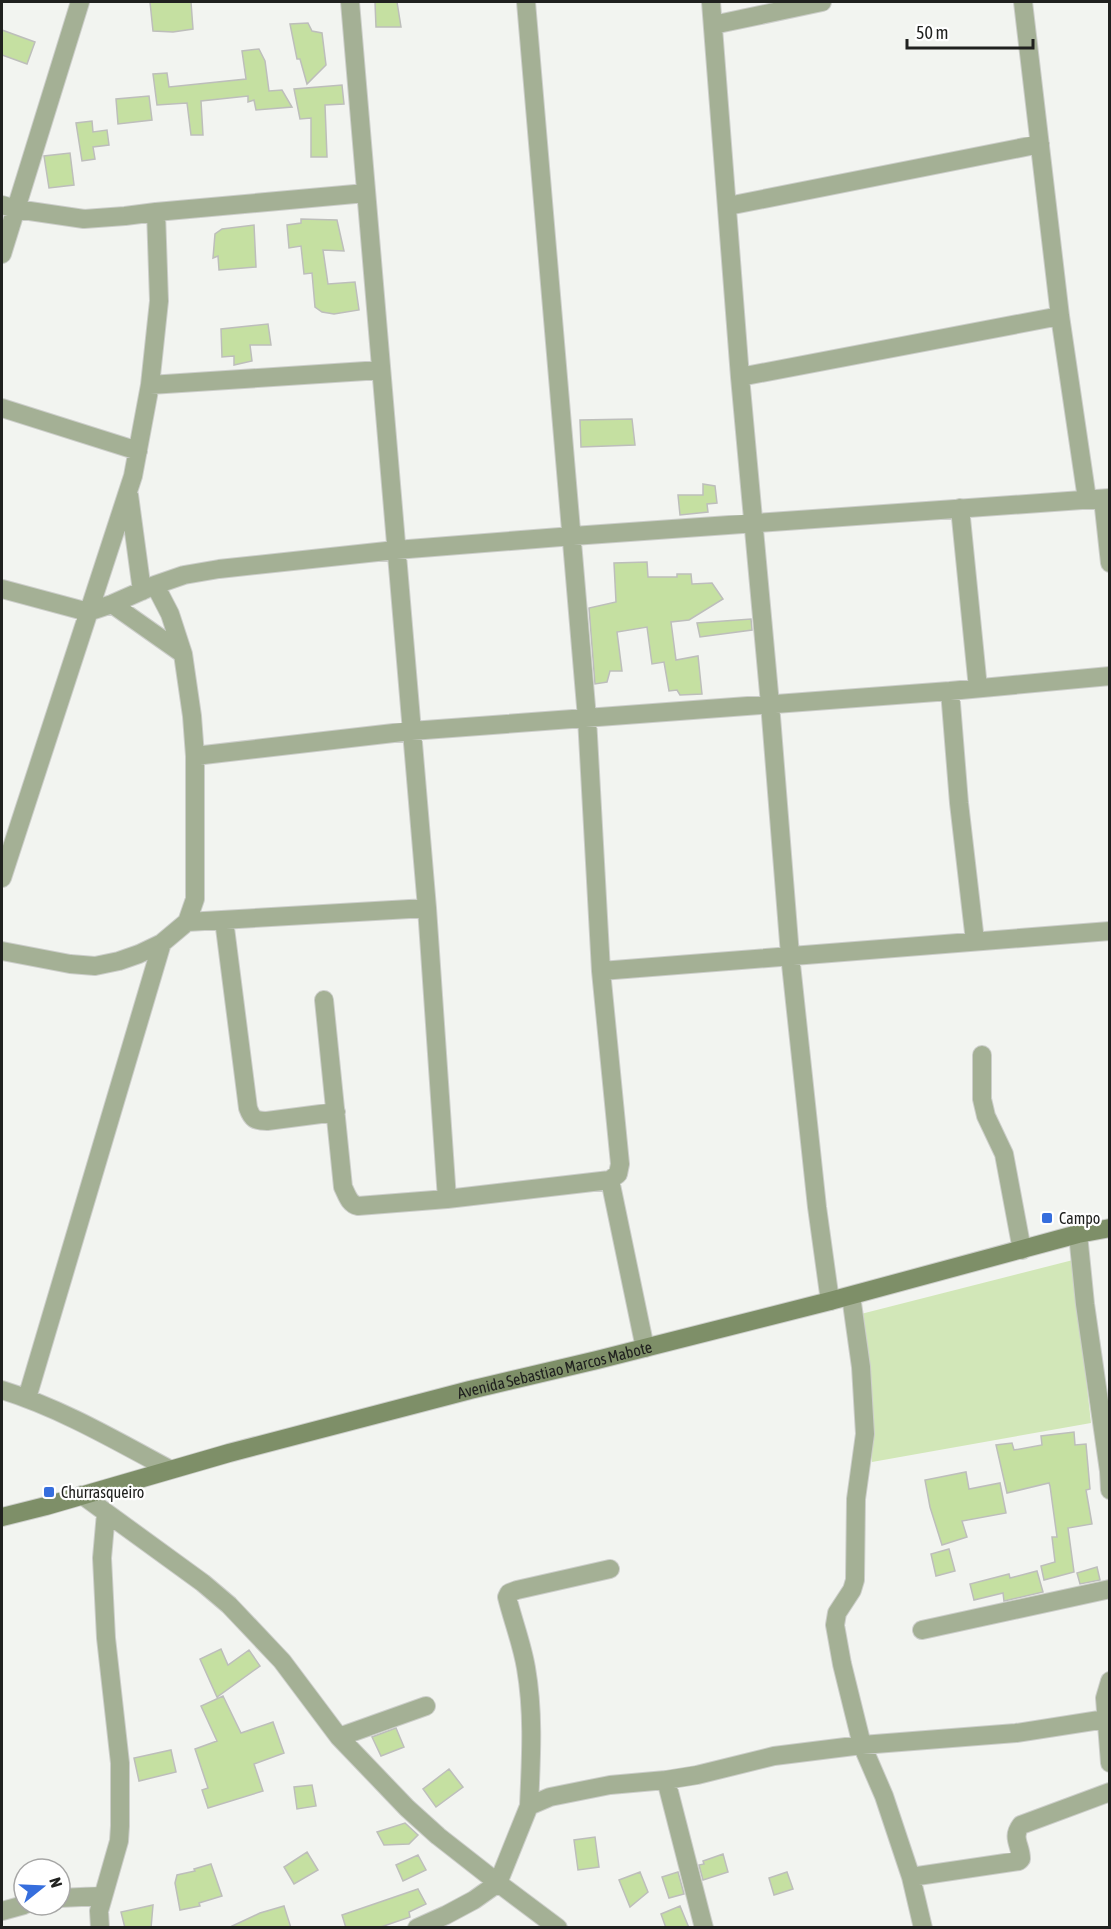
<svg xmlns="http://www.w3.org/2000/svg" width="1111" height="1929" viewBox="0 0 1111 1929" font-family="'Asap Condensed',sans-serif">
	<style>
		.green { fill: #d2e7b8 }
		.building { fill: #c5e0a1; stroke: #bdbebb; stroke-width: 1.5 }
		.lines { fill: none; stroke-linecap: round; stroke-linejoin: round }
		.minor-casing { stroke: #ccceca; stroke-width: 20 }
		.secondary-casing { stroke: #ccceca; stroke-width: 20 }
		.minor { stroke: #a4b095; stroke-width: 18 }
		.secondary { stroke: #7e8f68; stroke-width: 18 }
		.poi-dot { fill: #366edd; stroke: #fff; stroke-width: 2 }
		.labels { text-anchor: middle; dominant-baseline: central; stroke-width: 4.5; stroke-linejoin: round; paint-order: stroke }
		.poi-label { font-size: 16px; fill: #20211f; stroke: #fff; text-anchor: start }
		.street-label { font-size: 16px; fill: #20211f; stroke: #fff }
	</style>
	<rect width="100%" height="100%" fill="#f2f4f0"/>
	<path class="green" d="M1073 1260 1091 1423 872 1462 857 1315Z"/>
	<path class="building" d="M150 2H191L193 29 173 32 153 31Z
		M375 2H397L401 27H376Z
		M308 23 312 31 322 33 326 65 307 84 300 59H297L290 24Z
		M2 30 35 42 27 64 2 55Z
		M259 49 265 61 269 91 282 90 292 107 256 110 254 100 248 102V96L201 101 203 135H191L187 103 157 105 153 74 167 73 169 87 246 79 242 51Z
		M342 85 344 104 325 105 327 157H311V118L300 119 294 89Z
		M149 96 152 120 118 124 116 99Z
		M92 121 93 132 107 130 109 145 93 147 95 159 82 161 76 123Z
		M70 153 74 185 49 188 44 156Z
		M301 219 337 220 344 251 323 250 328 284 355 282 359 310 334 314 322 312 315 307 312 273 304 274 301 246 289 248 287 225 301 223Z
		M254 225 256 267 219 270 218 256 213 258 215 234 222 229Z
		M268 324 271 345H250L252 361 234 365V356L222 357 221 329Z
		M632 419 635 445 581 447 580 420Z
		M703 484 715 486 717 503 707 504 708 512 680 515 678 495H703Z
		M647 562 648 577H677V574H691L692 584 712 583 723 599 689 620 671 622 676 660 698 656 702 694 680 695 677 690 669 691 664 662 652 664 647 627 617 632 622 671H610L607 682 595 684 589 608 616 602 614 563Z
		M751 619 752 630 700 637 697 623Z
		M1074 1432 1075 1445 1086 1444 1090 1489 1086 1490 1092 1524 1068 1528 1074 1572 1044 1580 1041 1566 1055 1562 1052 1537H1057L1050 1486 1049 1483 1007 1493 996 1445 1012 1443 1014 1450 1042 1445 1041 1436Z
		M966 1472 969 1489 1000 1483 1006 1513 962 1521 967 1537 942 1545 930 1507 925 1480Z
		M949 1549 955 1571 936 1576 931 1554Z
		M1097 1567 1100 1580 1080 1584 1077 1573Z
		M1037 1571 1043 1592 1004 1601 1003 1593 974 1600 970 1584 1009 1574 1010 1578Z
		M221 1649 228 1665 249 1650 260 1666 217 1697 200 1659Z
		M223 1696 241 1733 273 1722 284 1753 254 1764 263 1791 208 1808 202 1790 208 1788 195 1749 217 1741 201 1706Z
		M396 1728 404 1747 381 1756 372 1737Z
		M171 1750 176 1772 139 1781 134 1758Z
		M449 1769 463 1787 436 1807 423 1789Z
		M312 1785 316 1806 297 1809 294 1787Z
		M405 1823 418 1835 409 1844 384 1845 377 1832Z
		M595 1837 599 1867 578 1870 574 1840Z
		M307 1852 318 1870 294 1884 284 1867Z
		M723 1854 728 1872 703 1880 699 1865 704 1864 703 1861Z
		M418 1855 426 1870 403 1881 396 1865Z
		M211 1864 222 1896 199 1903 200 1906 180 1910 175 1883 177 1875 195 1871 194 1869Z
		M640 1872 648 1892 630 1907 619 1880Z
		M678 1872 684 1894 669 1898 662 1877Z
		M787 1872 793 1889 774 1895 769 1878Z
		M418 1889 426 1904 409 1912 410 1917 378 1928H346L342 1915Z
		M153 1905 151 1928H125L121 1912Z
		M284 1906 291 1928H228L260 1913Z
		M680 1906 689 1928H666L661 1914Z"/>
	<g class="lines">
		<g class="minor-casing">
			<path id="minor" d="M350 2 427 908 447 1199 610 1180 618 1174 620 1164 601 971 587 718 526 2
				M711 2 740 377 770 704 790 955 817 1207 830 1301
				M1023 2 1060 316 1087 499
				M713 25 822 2
				M2 205 16 209 84 219 125 216 156 212 159 301 150 385 133 476 2 878
				M728 206 1040 144
				M156 212 366 193
				M2 254 80 2
				M740 377 1060 316
				M150 385 381 370
				M2 408 138 451
				M129 495 142 591
				M1103 499 1110 563
				M960 508 978 688
				M2 589 88 612 112 604 155 585 184 575 219 569 396 550 573 536 1110 498
				M112 604 183 654
				M950 691 959 803 975 941
				M195 756 411 731 950 691 1110 676
				M224 920 248 1108C252 1119 255 1121 267 1121L336 1112
				M187 922 427 908
				M2 951 70 964 95 966 119 961 139 954 162 943 187 922 195 899V756L192 716 183 654 170 614 155 585
				M601 971 1110 931
				M324 1000 343 1187C347 1195 349 1204 358 1206L447 1199
				M982 1055V1099L986 1116 1004 1154 1022 1250
				M610 1180 645 1348
				M1078 1234 1085 1304 1109 1471 1110 1490
				M851 1296 861 1367 865 1434 856 1499 855 1580 852 1590 837 1613 835 1625 842 1664 862 1745 884 1796 911 1877 923 1928
				M2 1390C60 1408 115 1440 169 1469
				M27 1398 162 943
				M82 1495 203 1583 229 1605 282 1661 339 1737 407 1808 438 1836 498 1883 558 1928
				M922 1630 1110 1589
				M1110 1681 1105 1698 1110 1763
				M339 1737 426 1706
				M666 1780 704 1928
				M529 1806C531 1760 534 1714 526 1668 522 1644 513 1621 507 1597L509 1593 517 1590 610 1569
				M911 1877 1019 1861 1021 1859C1021 1845 1011 1838 1021 1825L1110 1792
				M60 1898 102 1896
				M2 1911 24 1905
				M100 1928 99 1911 119 1841 120 1826V1763L106 1638 102 1558 106 1513
				M417 1928 446 1915 474 1900 498 1883 529 1806 550 1797 610 1785 666 1780 697 1775 774 1756 862 1745 1016 1733 1106 1719"/>
		</g>
		<g class="secondary-casing">
			<g id="secondary">
				<path id="s1" d="M2 1517 46 1506 229 1453 470 1390 597 1360 830 1301 1078 1234 1110 1228"/>
			</g>
		</g>
		<use href="#minor" class="minor"/>
		<use href="#secondary" class="secondary"/>
	</g>
	<g class="poi-dot">
		<rect x="1041" y="1212" width="12" height="12" rx="3"/>
		<rect x="43" y="1486" width="12" height="12" rx="3"/>
	</g>
	<g class="labels">
		<g class="poi-label">
			<text x="1059" y="1218">Campo</text>
			<text x="61" y="1492">Churrasqueiro</text>
		</g>
		<g class="street-label">
			<text stroke="none"><textPath href="#s1" startOffset="572">Avenida Sebastiao Marcos Mabote</textPath></text>
		</g>
	</g>
	<rect width="1111" height="1929" fill="none" stroke="#20211f" stroke-width="6"/>
	<g transform="translate(42 1887) rotate(72)"><circle r="28" fill="#ffffff" stroke="#a6a6a5" stroke-width="1.5"/>
	<path d="M0-4.5L10 22L0 15L-10 22Z" fill="#366edd"/>
	<text y="-9" font-size="16" font-weight="bold" text-anchor="middle" fill="#20211f">N</text>
	</g>
	<path d="M907 39v9h126v-9" fill="none" stroke="#20211f" stroke-width="3"/>
	<text x="916" y="39" font-size="18" fill="#20211f" stroke="#ffffff" stroke-width="4.5" paint-order="stroke">50 m</text>
</svg>
